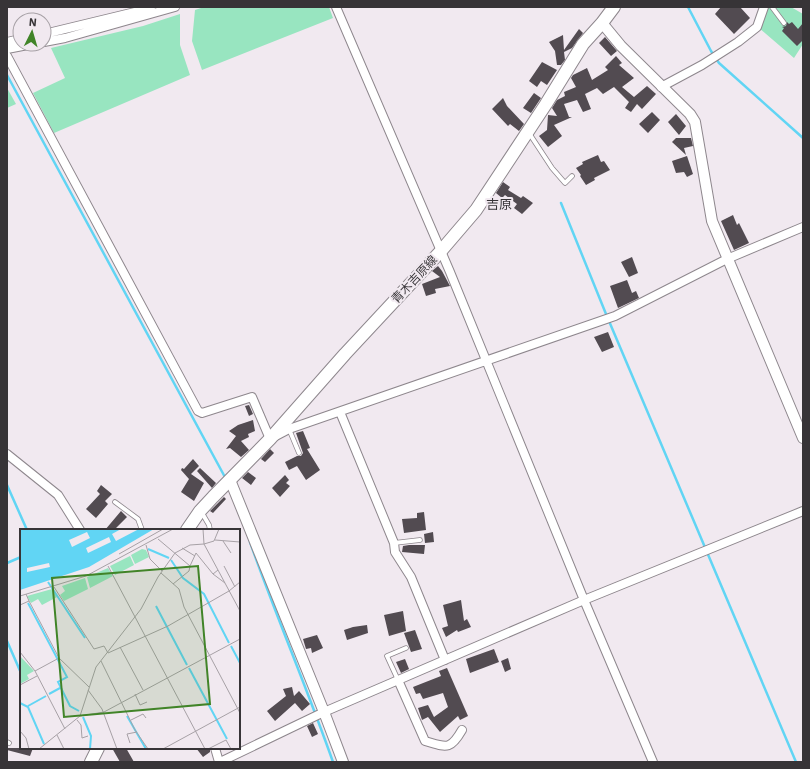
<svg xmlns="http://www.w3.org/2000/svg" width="810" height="769" viewBox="0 0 810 769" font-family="'IBM Plex Sans','Noto Sans JP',sans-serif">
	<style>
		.green { fill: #98e5c0 }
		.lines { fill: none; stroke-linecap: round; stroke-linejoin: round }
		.stream { stroke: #61d5f4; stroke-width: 2.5 }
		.building { fill: #524b51 }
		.service-casing { stroke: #8e878d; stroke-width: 5.5 }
		.minor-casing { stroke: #8e878d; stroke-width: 10 }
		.tertiary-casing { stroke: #8e878d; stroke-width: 12 }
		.secondary-casing { stroke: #8e878d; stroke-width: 14 }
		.service { stroke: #fff; stroke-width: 4 }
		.minor { stroke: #fff; stroke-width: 8 }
		.tertiary { stroke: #fff; stroke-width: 10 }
		.secondary { stroke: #fff; stroke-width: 12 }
		.labels { text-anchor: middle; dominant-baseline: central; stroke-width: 4; stroke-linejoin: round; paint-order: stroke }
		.street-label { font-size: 12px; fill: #373437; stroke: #f1e9f0 }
		.neighbourhood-label { font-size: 13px; fill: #373437; stroke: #f1e9f0 }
		.inset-river { fill: none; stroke: #61d5f4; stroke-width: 2 }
		.inset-road { fill: none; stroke: #a7a1a6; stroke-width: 1 }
		.view { fill: #418428; fill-opacity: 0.15; stroke: #418428; stroke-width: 2 }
		.inset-edge { fill: none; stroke: #373437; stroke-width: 2 }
	</style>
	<rect width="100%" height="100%" fill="#f1e9f0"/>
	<path class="green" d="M204 7H329L333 18 202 70 192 41 195 10Z
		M768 7H791L803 14V44L794 58 759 28Z
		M180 14V45L190 75 54 133 33 93 65 78 51 48 143 26Z
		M7 88 16 104 7 108Z"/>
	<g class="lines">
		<path class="stream" d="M688 7 711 51 719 63 803 138
			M7 75 226 479
			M561 203 606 314 796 762
			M7 485 27 530
			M250 542C276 616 307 688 333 762
			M7 563 21 557
			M7 641 21 673"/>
	</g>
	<path class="building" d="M721 7H740L750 18 734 34 715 14Z
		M787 22 789 24 792 22 798 29 803 23V40L797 46 782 31 784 28 782 27 786 26Z
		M579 29 583 33 572 48 564 52 565 60 561 65H557L555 51 549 42 563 35 564 50Z
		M605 37 617 51 611 56 599 43Z
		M616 56 622 63 619 65 634 78 622 87 634 97 647 86 656 94 642 109 637 104 631 112 625 108 629 102 614 87 603 94 597 88 585 94 591 109 583 112 577 100 564 104 569 117H572L554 125 562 136 548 147 539 136 547 130 548 115 557 116 552 108 557 100 565 96 564 92 576 87 571 78 573 75 587 68 592 80 608 70 605 67Z
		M542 62 557 70 547 85 541 81 537 87 529 81Z
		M534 93 541 98 531 113 523 108Z
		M503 98 507 106 524 124 519 131 510 124 508 126 492 109Z
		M652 112 660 120 648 133 639 124Z
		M676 114 686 126 679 135 668 122Z
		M676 138H691L693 146 684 148 686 155 672 142Z
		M598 155 601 162 604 161 610 170 594 178 595 180 586 185 580 176 581 175 576 168 583 164 582 162Z
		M687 156 693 174 687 177 684 172 676 173 672 161Z
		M503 182 510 187 508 190 521 198 523 196 533 203 522 214 514 208 517 204 505 195 502 198 496 193Z
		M733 215 737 225 739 223 749 243 734 250 721 221Z
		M632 257 638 273 629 277 621 262Z
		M438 266 442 271 450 286 435 289 436 293 426 296 422 284 440 277 432 271Z
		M627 280 632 293 636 291 639 298 618 308 610 286Z
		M608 332 614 347 602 352 594 337Z
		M249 405 253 414 249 416 245 406Z
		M253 420 255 431 248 434 249 437 241 441 249 450 241 457 230 448 226 449 236 436 229 431 238 425Z
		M303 431 310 448 307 449 320 470 306 480 297 466 289 470 285 462 297 456H301L303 453 296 433Z
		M270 449 274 453 265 462 261 459Z
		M193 459 199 466 191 474 204 483 194 501 181 492 189 479 181 470 182 468 184 469Z
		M200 468 216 483 212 488 197 471Z
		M248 472 256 478 251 485 242 478Z
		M285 475 289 480 286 483 290 486 280 497 272 488Z
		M101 485 112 494 105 501 108 504 96 518 86 509 100 494 97 491Z
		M224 497 226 499 213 513 210 511Z
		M121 511 127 517 114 530H105Z
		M424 512 426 530 404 533 402 519 417 518V513Z
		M433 532 434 542 425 543 424 534Z
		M409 545H425L424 554 402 552 403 546Z
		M461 600 464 621 467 619 471 627 458 632 457 630 446 637 442 628 448 626 443 605Z
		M403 611 406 631 389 636 384 615Z
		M367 625 368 633 347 640 344 630 353 627Z
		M415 630 422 649 411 652 404 633Z
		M317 635 323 648 312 653 311 648 306 649 303 639Z
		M494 649 499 662 470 673 466 659Z
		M508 658 511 669 505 672 501 661Z
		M405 659 409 669 401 673 396 662Z
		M447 668 468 716 460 720 458 716 440 732 428 717 422 720 418 708 428 705 434 717 448 707 443 693 423 699 420 693 416 694 413 687 441 676 439 671Z
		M292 687 294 696 299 691 310 704 302 711 295 703 275 721 267 711 286 696 283 689Z
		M313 723 318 734 312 737 307 726Z
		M8 748H33L30 756 7 750Z
		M112 748H126L134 762H120Z
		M196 748H210V752L203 757Z"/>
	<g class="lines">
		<g class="service-casing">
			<path id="service" d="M772 7 784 23
				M529 133 552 168 565 183 572 176
				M289 429 299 453
				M115 502 138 519 142 530
				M202 513 209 525 210 530
				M394 543 420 540
				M398 680 387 656 406 648
				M7 742 9 743"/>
		</g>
		<g class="minor-casing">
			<path id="minor" d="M336 7 450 272 584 600 653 762
				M44 34 135 12 151 7
				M7 42 20 39
				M44 42 65 38 175 7
				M7 49 33 44
				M7 56 198 411 202 413 252 397 270 439 289 429 615 316 727 259 803 227
				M661 87 702 65 738 42 757 27 764 7
				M340 412 394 543 395 552 411 577 445 660
				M7 454 58 495 80 530
				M398 680 425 741C446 747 450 751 462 730
				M215 748 219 762
				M220 762 324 712 584 600 803 511"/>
		</g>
		<g class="tertiary-casing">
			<path id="tertiary" d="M602 23 621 46 690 114 695 122 712 221 803 438
				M230 480 324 712 343 762"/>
		</g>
		<g class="secondary-casing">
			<path id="secondary" d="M187 530 200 511 213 497 270 439 345 354 440 252 476 210 546 104 583 44 602 23 614 7
				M91 762 98 748"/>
		</g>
		<use href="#service" class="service"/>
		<use href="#minor" class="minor"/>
		<use href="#tertiary" class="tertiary"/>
		<use href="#secondary" class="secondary"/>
	</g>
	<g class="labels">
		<g class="street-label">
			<text transform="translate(414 279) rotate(-47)">青木吉原線</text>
		</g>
		<g class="neighbourhood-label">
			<text x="499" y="204">吉原</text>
		</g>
	</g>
	<g transform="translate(20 529)">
		<rect width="220" height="220" fill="#f1e9f0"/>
		<path d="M122 20 126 21 129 28 115 35 111 26ZM110 27 114 36 95 46 90 37ZM88 39 93 47 70 59 67 48ZM65 49 68 60 44 72 40 66 45 62 42 57ZM32 60 37 68 22 76 18 70 11 74 7 67ZM0 127 14 142 7 146 9 150 0 155Z" fill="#98e5c0"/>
		<path d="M0 0H134L69 38 0 61Z" fill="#61d5f4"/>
		<path d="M101 0H119L96 12 92 5ZM67 3 70 9 52 18 49 11ZM89 8 91 13 68 24 66 19ZM29 34 30 38 7 43V39Z" fill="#f1e9f0"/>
		<path class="inset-river" d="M128 20 149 29M151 31 163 49 184 65 209 114M28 53 65 109M8 74 47 148 38 153 50 177 59 182M136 77 167 136M211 117 220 134M169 139 207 210M29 165 40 159M0 174 8 178 24 215M8 177 26 167M107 187 126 220M63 188 71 207 70 220"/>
		<path class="inset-road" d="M199 0 194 12 184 15 220 82M138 10 170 37 169 42 153 55M195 11 220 13M203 12 211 24M126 16 130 30 142 42M162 19 175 27M99 25 143 0M88 37 185 220M170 37 176 24 193 45M204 37 215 58M198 41 193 45 205 54M141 44 159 60 164 78 220 184M34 58 74 120 84 117 88 124 148 97 209 62 220 53M0 67 66 47 153 0M9 72 39 129 69 158M0 76 9 72 6 65M100 118 123 161M0 123 15 142 45 200M81 132 115 201 128 220M15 142 39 129M0 156 17 147M68 161 82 180 97 220M115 165 120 176 127 173M60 187 84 183 220 110M57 191 61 196 62 209 68 207M111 191 123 185 126 189M0 202 6 209 9 220M37 206 44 220M110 214 107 205 117 203M19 220 60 187 76 138 121 80 138 48 155 24 170 16 184 15 183 0M143 220 220 178M188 220 206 211 211 220"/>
		<path class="view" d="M178 37 190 175 44 188 32 49Z"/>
		<rect width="220" height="220" class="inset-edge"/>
	</g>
	<rect width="810" height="769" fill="none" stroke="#373437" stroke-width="16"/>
	<g transform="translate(32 32) rotate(5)"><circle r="19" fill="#f1e9f0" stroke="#a7a1a6"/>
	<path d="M0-3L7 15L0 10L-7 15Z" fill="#418428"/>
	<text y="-6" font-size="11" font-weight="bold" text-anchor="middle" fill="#373437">N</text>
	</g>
</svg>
